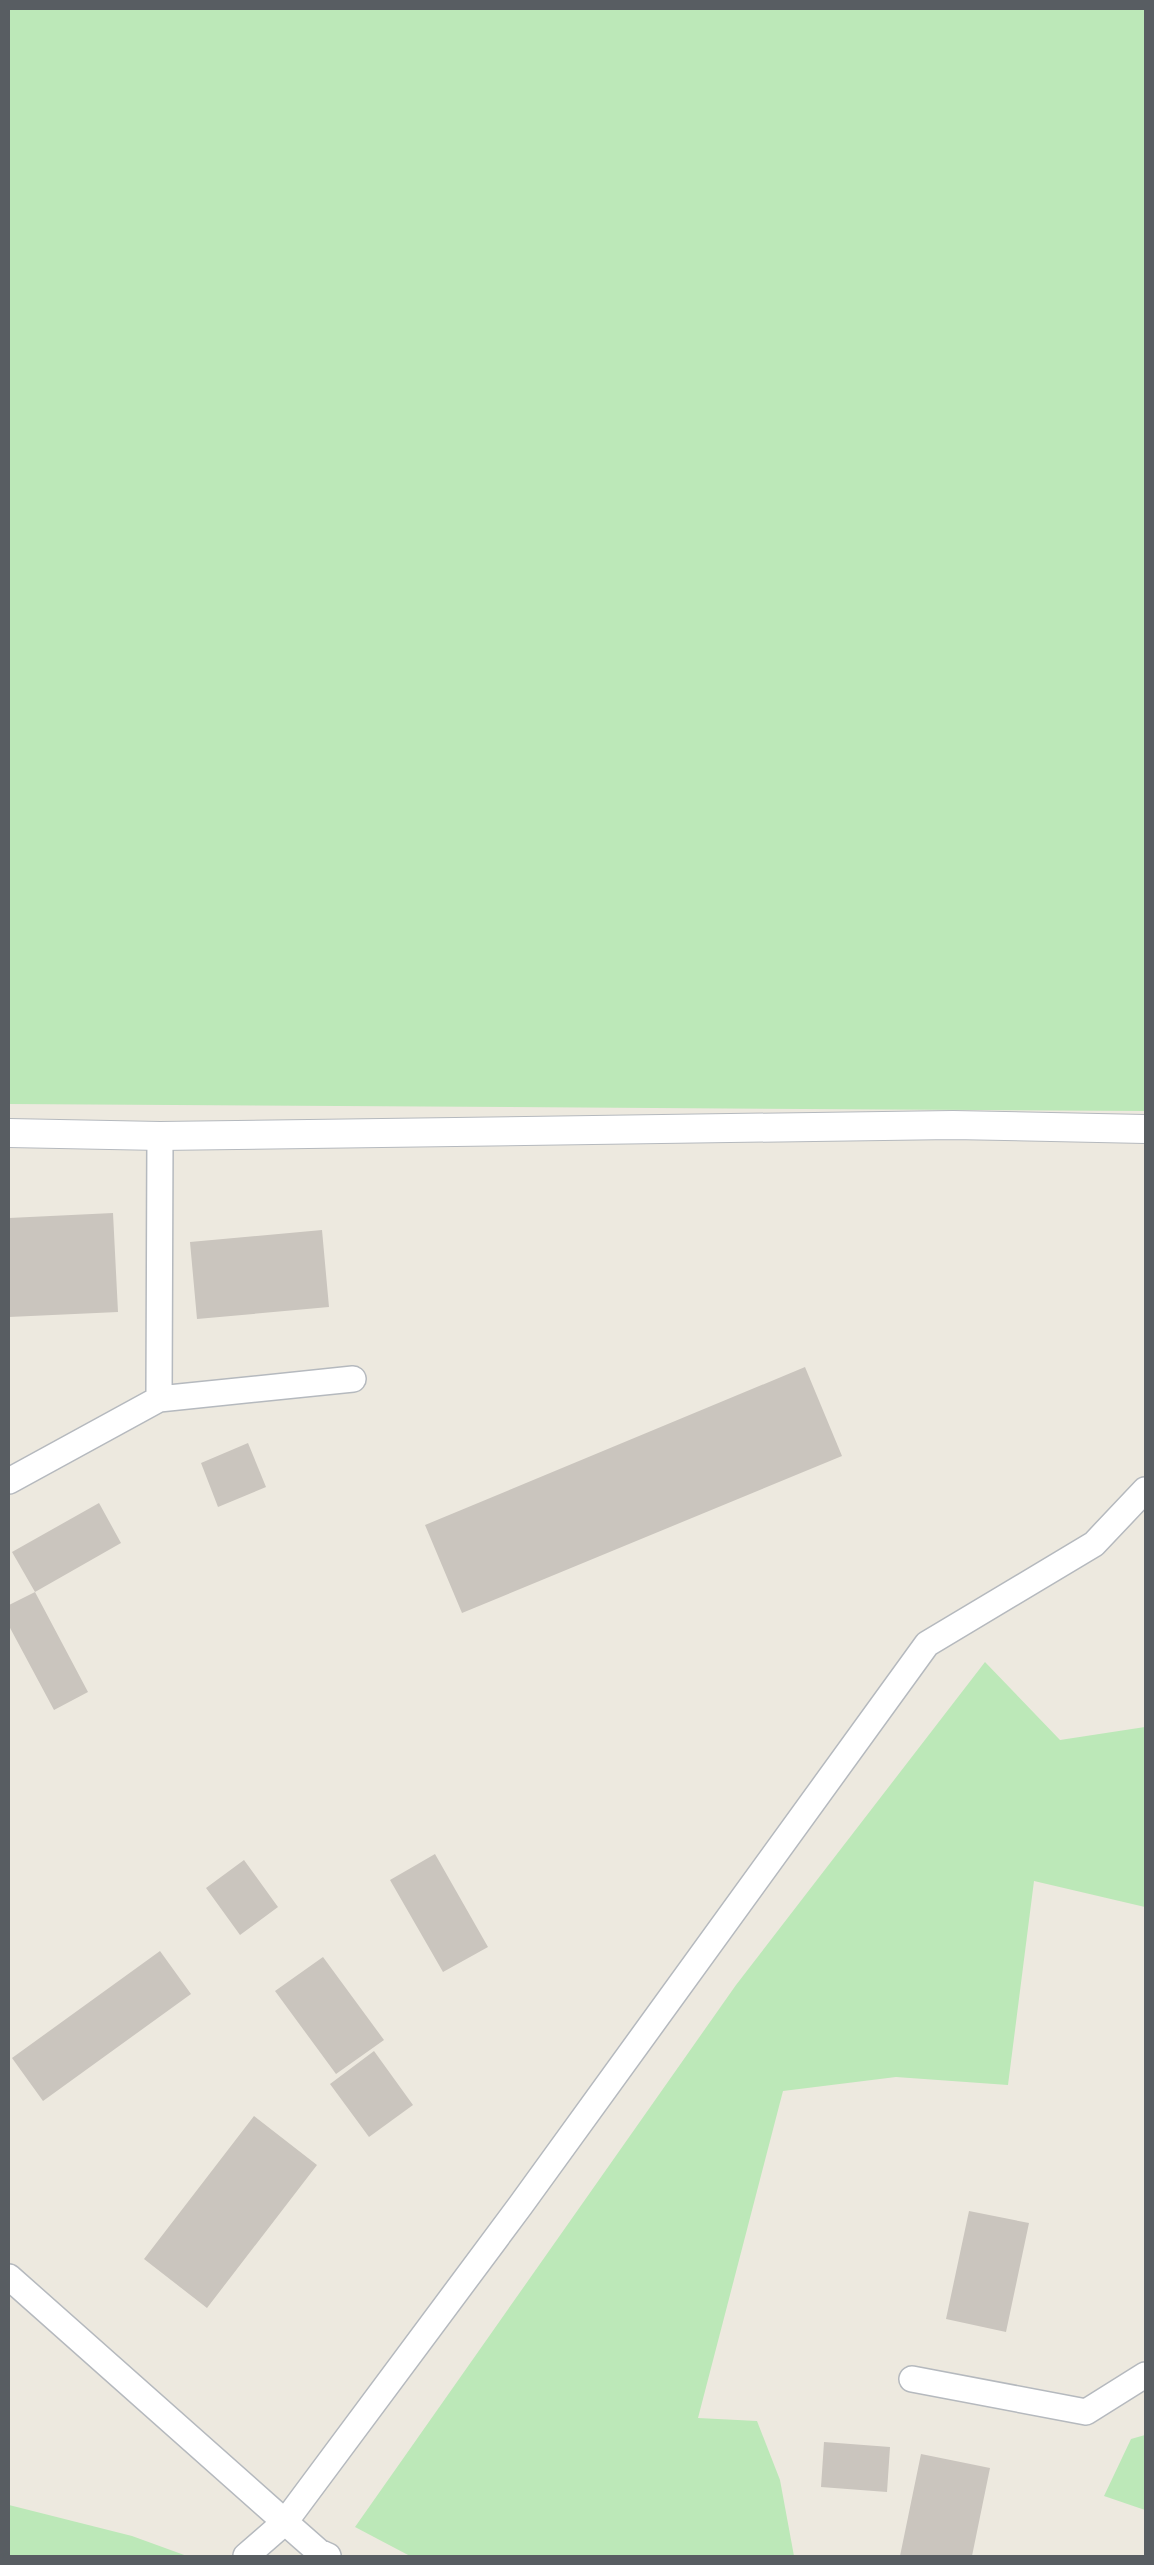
<svg xmlns="http://www.w3.org/2000/svg" width="1154" height="2565" viewBox="0 0 1154 2565" font-family="'Fira Sans',sans-serif">
	<style>
		.green { fill: #bce8b8 }
		.building { fill: #cac5be }
		.lines { fill: none; stroke-linecap: round; stroke-linejoin: round }
		.service-casing { stroke: #b5b9be; stroke-width: 28 }
		.minor-casing { stroke: #b5b9be; stroke-width: 30 }
		.service { stroke: #fff; stroke-width: 25 }
		.minor { stroke: #fff; stroke-width: 28 }
	</style>
	<rect width="100%" height="100%" fill="#ede9df"/>
	<path class="green" d="M9 9H1145V1111L9 1104Z
		M985 1662 1060 1740 1145 1727V1907L1034 1881 1008 2085 896 2077 783 2091 698 2418 757 2421 780 2480 794 2556H410L355 2527 736 1985Z
		M1145 2435V2510L1104 2496 1131 2439Z
		M9 2505 132 2536 187 2556H9Z"/>
	<path class="building" d="M113 1213 118 1312 9 1317V1218Z
		M322 1230 329 1307 197 1319 190 1242Z
		M805 1367 842 1456 462 1613 425 1525Z
		M248 1443 266 1487 218 1507 201 1463Z
		M99 1503 121 1543 35 1592 12 1552Z
		M35 1592 88 1692 54 1710 9 1626V1605Z
		M435 1854 488 1947 443 1972 390 1880Z
		M244 1860 278 1907 240 1935 206 1888Z
		M160 1951 191 1994 43 2101 12 2058Z
		M323 1957 384 2040 336 2074 275 1991Z
		M374 2051 413 2105 369 2137 330 2084Z
		M254 2116 317 2165 207 2308 144 2259Z
		M969 2211 1029 2223 1006 2332 946 2319Z
		M824 2442 890 2447 887 2492 821 2487Z
		M921 2454 990 2468 972 2556H900Z"/>
	<g class="lines">
		<g class="service-casing">
			<path id="service" d="M159 1399 160 1136
				M9 1481 159 1399 353 1379
				M9 2277 285 2522 319 2552 328 2556
				M912 2379 1086 2412 1145 2375
				M246 2556 285 2522 520 2206 927 1644 1094 1544 1145 1490"/>
		</g>
		<g class="minor-casing">
			<path id="minor" d="M9 1133 160 1136 953 1125 1145 1129"/>
		</g>
		<use href="#service" class="service"/>
		<use href="#minor" class="minor"/>
	</g>
	<rect width="1154" height="2565" fill="none" stroke="#585d62" stroke-width="20"/>
</svg>
